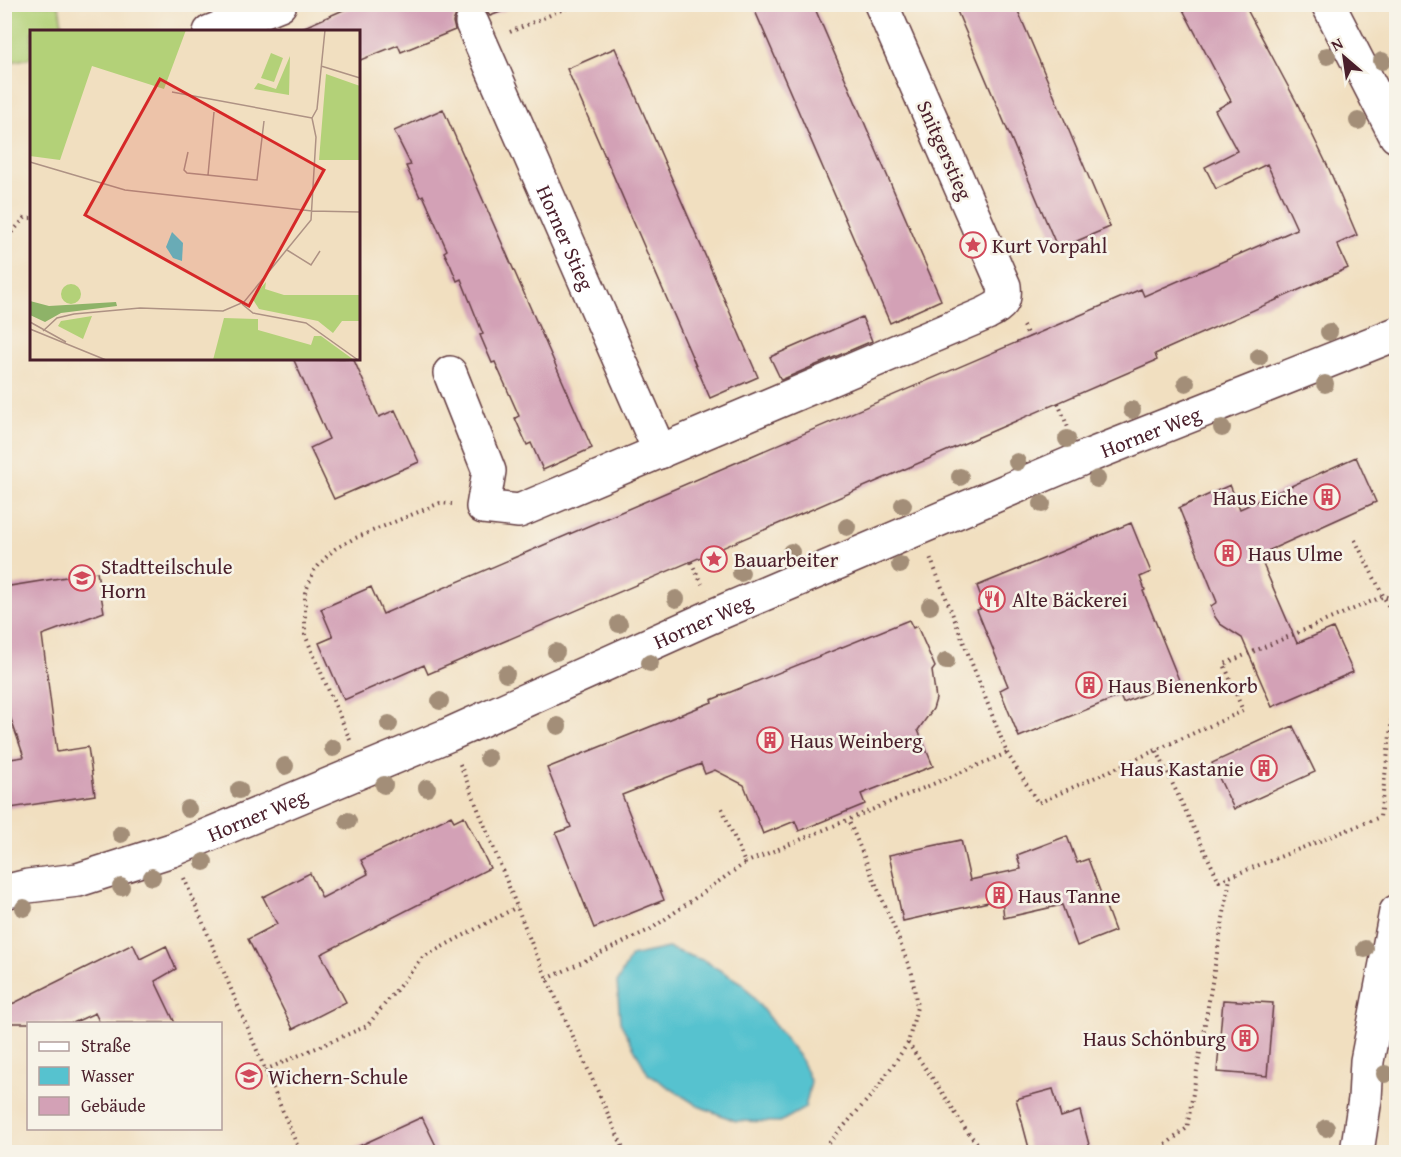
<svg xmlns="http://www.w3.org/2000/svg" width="1401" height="1157" viewBox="0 0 1401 1157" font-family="'Gentium Book Plus',serif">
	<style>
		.green { fill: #b3d178; stroke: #7e7852; stroke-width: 1.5 }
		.water { fill: #56c2cf; stroke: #50707d; stroke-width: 1.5 }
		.building { fill: #d3a1b6 }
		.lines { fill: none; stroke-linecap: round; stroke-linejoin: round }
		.minor-casing { stroke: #633c41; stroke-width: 36 }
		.path { stroke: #633c41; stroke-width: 4; stroke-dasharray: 1.5 4.5; stroke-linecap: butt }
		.minor { stroke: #fff; stroke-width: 33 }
		.tree { fill: #a38e78 }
		.labels { text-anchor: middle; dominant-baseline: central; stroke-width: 5; stroke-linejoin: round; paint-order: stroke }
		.street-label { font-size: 21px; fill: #4a1f2b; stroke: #f7f3e8 }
		.poi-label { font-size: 21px; fill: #4a1f2b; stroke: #f7f3e8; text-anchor: start }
		.inset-road { fill: none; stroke: #ae9284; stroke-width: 1.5 }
		.view { fill: #d62828; fill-opacity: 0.15; stroke: #d62828; stroke-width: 3 }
		.inset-edge { fill: none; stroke: #4a1f2b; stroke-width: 3 }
	</style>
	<rect width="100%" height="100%" fill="#f7f3e8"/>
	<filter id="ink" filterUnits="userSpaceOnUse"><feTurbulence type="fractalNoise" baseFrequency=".0167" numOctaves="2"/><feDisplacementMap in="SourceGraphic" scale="12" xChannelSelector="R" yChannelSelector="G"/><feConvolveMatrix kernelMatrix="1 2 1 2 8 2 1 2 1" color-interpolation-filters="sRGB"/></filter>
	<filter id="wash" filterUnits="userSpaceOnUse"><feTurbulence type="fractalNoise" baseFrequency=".008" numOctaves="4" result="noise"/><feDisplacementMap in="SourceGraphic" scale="24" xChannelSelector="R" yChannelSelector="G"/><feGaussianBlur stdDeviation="1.35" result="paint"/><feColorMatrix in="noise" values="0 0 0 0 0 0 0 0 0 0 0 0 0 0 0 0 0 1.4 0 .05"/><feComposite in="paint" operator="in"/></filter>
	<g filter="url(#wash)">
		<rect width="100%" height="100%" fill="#f1dfc0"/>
		<path class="green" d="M5 4 59 5 63 31 32 32 31 58 5 63Z"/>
		<path class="water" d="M668 948 705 961 743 984 800 1058 811 1082 805 1108 780 1122 736 1121 698 1106 648 1074 620 1022 617 982 631 956Z"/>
		<g id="blocks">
			<path class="building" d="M357 4H473L464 6 457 12 453 22 455 30 401 52 398 45 358 61V32H293Z
				M475 4H516V6L490 16 484 8Z
				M752 4H813L941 300 890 323Z
				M954 4H1015L1110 227 1058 249Z
				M1180 4H1244L1297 103 1329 169 1357 235 1337 244 1348 268 1155 354 1157 360 778 524 428 674 424 665 344 700 319 643 333 637 321 609 371 587 383 614 1141 289 1144 296 1297 229 1267 164 1216 189 1205 167 1237 151 1215 110 1231 101Z
				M615 48 758 377 710 398 567 69Z
				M443 109 592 448 543 470 531 443 527 445 515 418 519 416 495 362 492 363 480 335 483 334 461 279 457 281 450 264 444 252 447 250 423 195 420 197 406 166 411 165 394 131Z
				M862 317 872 341 781 380 770 357Z
				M293 358H353L379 417 395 410 419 462 334 499 310 448 329 439Z
				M1356 457 1376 502 1259 555 1297 643 1333 628 1353 672 1272 707 1242 638 1220 624 1215 617 1211 606 1217 602 1179 508 1230 485 1240 509Z
				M1131 523 1151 572 1140 577 1145 590 1143 591 1179 680 1123 703 1120 696 1019 737 1000 690 1008 686 977 610 985 607 977 586Z
				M97 572 104 612 42 635 57 752 88 747 95 795 4 809V760L24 757 4 699V587Z
				M909 620 913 628 917 626 935 667 932 671 936 699 933 709 918 730 933 766 861 794 865 804 799 831 795 821 763 834 744 785 715 770 705 774 701 764 622 795 664 900 594 928 556 833 571 827 547 768 712 702 711 700Z
				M1293 726 1315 772 1234 809 1212 763Z
				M451 816 454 821 464 816 490 868 321 954 346 1002 293 1029 248 939 277 924 263 897 310 873 322 898 368 874 361 860Z
				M1067 836 1077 863 1088 859 1115 931 1077 946 1062 905 1004 918 1002 899 903 921 889 855 961 840 970 880 1021 869 1017 855Z
				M133 944 140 959 166 946 176 969 155 981 175 1023H100L95 1013 73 1023H4V1008Z
				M1223 1000 1273 1003 1267 1076 1217 1072Z
				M1053 1089 1061 1117 1080 1111 1091 1152H1030L1016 1099Z
				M422 1117 439 1152H346Z"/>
		</g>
	</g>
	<g filter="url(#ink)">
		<use href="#blocks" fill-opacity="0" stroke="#633c41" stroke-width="1.5"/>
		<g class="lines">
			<g class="minor-casing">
				<g id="minor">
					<path d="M1328 4 1396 136"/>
					<path id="s1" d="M472 23 660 452"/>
					<path d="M210 32 280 4"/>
					<path d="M450 373 489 471 483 507 519 511 987 313C1001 305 1006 303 1004 286L881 4"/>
					<path id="s2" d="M4 892 28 886 78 880 172 850 448 735 717 614 1081 459 1396 334"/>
					<path d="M1357 1152 1365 1099 1367 1061 1396 912"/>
				</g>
			</g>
			<path class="path" d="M510 32 576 4
				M4 241 25 218H32
				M1023 326 1029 337
				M1058 403 1069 430
				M1355 540 1396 621
				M691 562 702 584
				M350 740 305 635V593L314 571 324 559 335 549 353 539 440 503 452 504
				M1157 751 1219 881 1380 817 1396 686
				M1007 753 1038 803 1243 711 1224 664 1384 596 1396 600
				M460 764 533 947 625 1152
				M745 863 1007 753 930 557
				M184 878 300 1152
				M547 979 651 929 745 863 721 806
				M908 1043C920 1061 933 1079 946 1098 960 1119 967 1138 989 1152
				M265 1070 367 1026 423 957 517 907
				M821 1152 876 1090 908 1043 917 1007 912 974 894 927 848 819
				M1156 1152 1187 1128 1230 878"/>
			<use href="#minor" class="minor"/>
		</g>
		<g class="tree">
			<circle cx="1327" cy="56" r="9"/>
			<circle cx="1382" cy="61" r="9"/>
			<circle cx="1358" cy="121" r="9"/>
			<circle cx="1329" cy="332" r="9"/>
			<circle cx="1259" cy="357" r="9"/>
			<circle cx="1186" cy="383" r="9"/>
			<circle cx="1325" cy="384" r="9"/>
			<circle cx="1132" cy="410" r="9"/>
			<circle cx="1222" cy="428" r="9"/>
			<circle cx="1067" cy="439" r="9"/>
			<circle cx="1017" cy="462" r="9"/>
			<circle cx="960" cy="477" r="9"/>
			<circle cx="1097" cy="479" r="9"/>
			<circle cx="1042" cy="504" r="9"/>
			<circle cx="903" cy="505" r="9"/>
			<circle cx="847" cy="527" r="9"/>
			<circle cx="791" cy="552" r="9"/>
			<circle cx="900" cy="565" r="9"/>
			<circle cx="741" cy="573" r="9"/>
			<circle cx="676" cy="599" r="9"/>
			<circle cx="930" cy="606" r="9"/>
			<circle cx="619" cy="624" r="9"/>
			<circle cx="556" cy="652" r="9"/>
			<circle cx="946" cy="661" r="9"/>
			<circle cx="650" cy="663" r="9"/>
			<circle cx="506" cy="674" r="9"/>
			<circle cx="440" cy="701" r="9"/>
			<circle cx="389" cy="724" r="9"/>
			<circle cx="558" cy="726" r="9"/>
			<circle cx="333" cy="748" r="9"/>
			<circle cx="488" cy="758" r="9"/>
			<circle cx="285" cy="766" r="9"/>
			<circle cx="384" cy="785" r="9"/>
			<circle cx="427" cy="788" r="9"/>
			<circle cx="239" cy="790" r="9"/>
			<circle cx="188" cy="809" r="9"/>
			<circle cx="348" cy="821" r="9"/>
			<circle cx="121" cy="834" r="9"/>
			<circle cx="204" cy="862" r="9"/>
			<circle cx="152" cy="877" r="9"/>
			<circle cx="121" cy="887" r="9"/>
			<circle cx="24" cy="908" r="9"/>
			<circle cx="1365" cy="949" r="9"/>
			<circle cx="1385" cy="1074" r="9"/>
			<circle cx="1326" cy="1128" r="9"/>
		</g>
	</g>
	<defs>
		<g id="sight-ring" transform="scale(1.35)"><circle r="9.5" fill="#f7f3e8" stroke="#d1495b" stroke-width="1.5"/><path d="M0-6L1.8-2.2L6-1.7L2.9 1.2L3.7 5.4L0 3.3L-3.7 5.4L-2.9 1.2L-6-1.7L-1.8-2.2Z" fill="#d1495b"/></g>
		<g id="building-ring" transform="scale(1.35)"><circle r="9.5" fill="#f7f3e8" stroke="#d1495b" stroke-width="1.5"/><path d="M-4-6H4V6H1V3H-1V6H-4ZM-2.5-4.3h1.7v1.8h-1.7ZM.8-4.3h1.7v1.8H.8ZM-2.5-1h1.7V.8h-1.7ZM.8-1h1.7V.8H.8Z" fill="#d1495b"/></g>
		<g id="school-ring" transform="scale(1.35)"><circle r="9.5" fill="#f7f3e8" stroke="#d1495b" stroke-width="1.5"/><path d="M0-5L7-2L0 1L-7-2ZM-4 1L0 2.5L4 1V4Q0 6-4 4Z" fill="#d1495b"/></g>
		<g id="restaurant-ring" transform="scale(1.35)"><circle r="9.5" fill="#f7f3e8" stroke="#d1495b" stroke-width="1.5"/><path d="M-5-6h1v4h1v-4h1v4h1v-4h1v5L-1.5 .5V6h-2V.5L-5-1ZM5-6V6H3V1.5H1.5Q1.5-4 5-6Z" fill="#d1495b"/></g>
	</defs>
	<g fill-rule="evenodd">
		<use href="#sight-ring" x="973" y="245"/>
		<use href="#building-ring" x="1327" y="497"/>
		<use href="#building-ring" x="1228" y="553"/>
		<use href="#sight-ring" x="714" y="559"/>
		<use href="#school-ring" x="82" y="578"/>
		<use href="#restaurant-ring" x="992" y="599"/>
		<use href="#building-ring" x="1089" y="685"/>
		<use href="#building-ring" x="770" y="740"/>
		<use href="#building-ring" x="1264" y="768"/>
		<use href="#building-ring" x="999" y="895"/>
		<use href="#building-ring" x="1245" y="1038"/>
		<use href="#school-ring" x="249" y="1076"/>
	</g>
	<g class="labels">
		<g class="street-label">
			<text transform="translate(945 150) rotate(66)">Snitgerstieg</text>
			<text stroke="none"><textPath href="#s1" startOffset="234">Horner Stieg</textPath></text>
			<text stroke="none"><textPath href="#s2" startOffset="1238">Horner Weg</textPath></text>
			<text stroke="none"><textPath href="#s2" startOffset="752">Horner Weg</textPath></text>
			<text stroke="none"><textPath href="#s2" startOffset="266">Horner Weg</textPath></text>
		</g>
		<g class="poi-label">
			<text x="992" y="245">Kurt Vorpahl</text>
			<text x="1308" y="497" text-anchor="end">Haus Eiche</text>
			<text x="1248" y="553">Haus Ulme</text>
			<text x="734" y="559">Bauarbeiter</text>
			<text x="101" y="566">Stadtteilschule<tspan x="101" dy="24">Horn</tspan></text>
			<text x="1012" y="599">Alte Bäckerei</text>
			<text x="1108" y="685">Haus Bienenkorb</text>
			<text x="790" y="740">Haus Weinberg</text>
			<text x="1244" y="768" text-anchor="end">Haus Kastanie</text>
			<text x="1018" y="895">Haus Tanne</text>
			<text x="1226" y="1038" text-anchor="end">Haus Schönburg</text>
			<text x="268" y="1076">Wichern-Schule</text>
		</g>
	</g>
	<g transform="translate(30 30)">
		<rect width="330" height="330" fill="#f1dfc0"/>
		<path d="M0 0H156L134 59 62 36 30 130 0 126ZM241 23 253 28 244 52 231 48ZM260 26 259 65 224 59 228 53 246 59ZM296 44 330 56V130H289ZM236 252 235 259 254 265H330V291H312L303 303 288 291 229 279 222 268ZM31 264a10 10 0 1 1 20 0a10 10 0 1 1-20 0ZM62 286 53 309 28 296 31 291ZM194 288 228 289V300L281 315 284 306H291L324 330H183Z" fill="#b3d178"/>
		<path d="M0 271 19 276 86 272 87 276 31 283 15 292 0 285Z" fill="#8eb368"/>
		<path d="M142 202 153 213 152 231 143 228 136 217Z" fill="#56c2cf"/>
		<path class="inset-road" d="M291 36 330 48M142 62 282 88M158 122 154 140 157 143 227 150 234 91M0 132 95 160 282 181 330 182M178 145 184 82M257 220 281 235 290 221M212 274 223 283 276 293 328 330M0 292 36 312M0 299 76 330M13 301 27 288 44 284 110 278 193 281 214 272 281 190 286 107 282 88 287 79 295 0"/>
		<path class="view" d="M130 49 294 140 219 276 55 185Z"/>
		<rect width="330" height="330" class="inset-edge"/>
	</g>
	<rect width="1401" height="1157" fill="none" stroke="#f7f3e8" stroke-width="24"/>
	<rect x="27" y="1022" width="195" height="108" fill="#f7f3e8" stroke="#b29e9c" stroke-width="1.5"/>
	<rect x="39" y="1042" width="30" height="9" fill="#ffffff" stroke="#b29e9c" stroke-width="1.5"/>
	<text x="81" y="1052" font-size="18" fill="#4a1f2b">Straße</text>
	<rect x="39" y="1067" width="30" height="18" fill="#56c2cf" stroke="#b29e9c" stroke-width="1.5"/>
	<text x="81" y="1082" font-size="18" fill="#4a1f2b">Wasser</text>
	<rect x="39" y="1097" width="30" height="18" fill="#d3a1b6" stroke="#b29e9c" stroke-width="1.5"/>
	<text x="81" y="1112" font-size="18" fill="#4a1f2b">Gebäude</text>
	<g transform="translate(1344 57) rotate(331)" stroke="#f7f3e8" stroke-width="4.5" paint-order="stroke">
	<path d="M0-4.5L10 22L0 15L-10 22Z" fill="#4a1f2b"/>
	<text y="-9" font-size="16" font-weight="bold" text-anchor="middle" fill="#4a1f2b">N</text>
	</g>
</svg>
